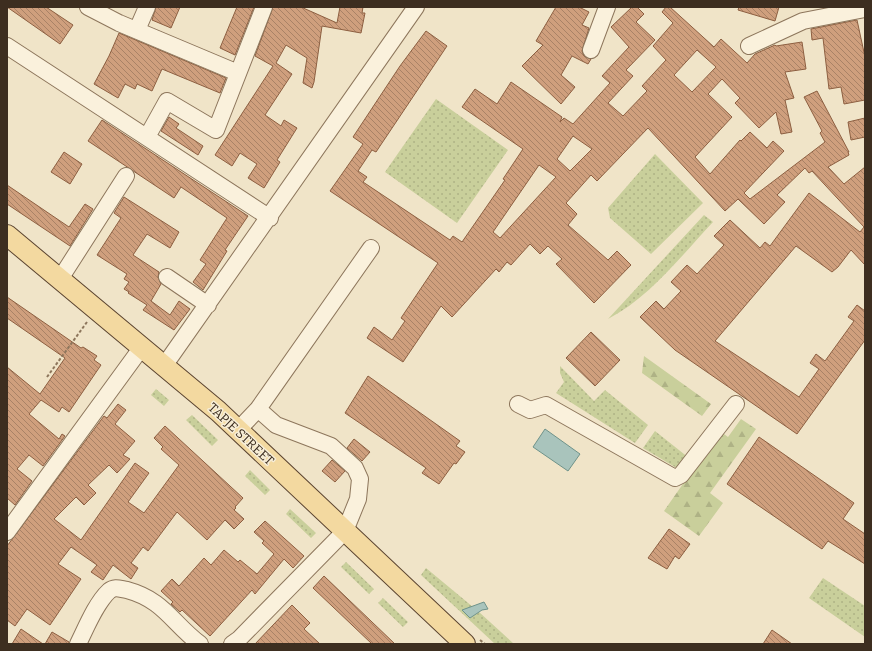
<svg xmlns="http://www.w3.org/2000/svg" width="872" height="651" viewBox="0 0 872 651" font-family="Bitter,serif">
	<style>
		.grass { fill: url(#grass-dots) }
		.forest { fill: url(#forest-firs) }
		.water { fill: #a9c4bc; stroke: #6f938a }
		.building { fill: url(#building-back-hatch); stroke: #8d5f41; fill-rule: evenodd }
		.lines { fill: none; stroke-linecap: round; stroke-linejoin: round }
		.minor-casing { stroke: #8d765c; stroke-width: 18 }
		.major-casing { stroke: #5b4430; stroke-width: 22 }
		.path { stroke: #8d765c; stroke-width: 2; stroke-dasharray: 3 2; stroke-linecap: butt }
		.minor { stroke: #faf1dc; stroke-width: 16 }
		.major { stroke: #f3d9a0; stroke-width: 20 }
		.labels { text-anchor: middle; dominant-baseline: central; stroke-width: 3; stroke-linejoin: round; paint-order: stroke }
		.street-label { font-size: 13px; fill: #3d2e20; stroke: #f7eed8 }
	</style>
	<defs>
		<pattern id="grass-dots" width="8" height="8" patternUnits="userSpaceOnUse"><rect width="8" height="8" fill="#c9cf9b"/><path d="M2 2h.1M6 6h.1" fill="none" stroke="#aeb285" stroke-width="1.8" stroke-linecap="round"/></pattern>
		<pattern id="forest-firs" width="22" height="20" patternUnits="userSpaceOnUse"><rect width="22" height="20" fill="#c9cf9b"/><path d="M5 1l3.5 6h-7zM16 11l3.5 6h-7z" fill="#aeb285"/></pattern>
		<pattern id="building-back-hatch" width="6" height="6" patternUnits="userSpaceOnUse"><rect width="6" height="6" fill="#cf9f7d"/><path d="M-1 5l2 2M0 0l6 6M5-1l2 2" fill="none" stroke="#a98266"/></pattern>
	</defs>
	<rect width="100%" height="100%" fill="#f0e4c8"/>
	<path class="grass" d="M436 99 508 150 457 223 385 172Z
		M655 154 703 203 651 254 610 218 608 208Z
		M704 215 713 222C681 256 650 297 608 319Z
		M560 366 594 401 605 390 648 425 635 443 556 393 564 382 560 373Z
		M156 389 169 400 164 406 151 395Z
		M192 415 218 440 212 446 186 420Z
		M655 431 689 458 680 470 643 448Z
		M250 470 270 490 265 495 245 476Z
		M290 509 316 533 311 538 286 514Z
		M346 562 374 589 369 594 341 567Z
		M426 568 473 607 463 611 470 618 479 612 514 644H495L421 575Z
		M823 578 865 606V637L809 598Z
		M383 598 408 622 403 627 378 603Z"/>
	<path class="forest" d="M644 356 711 404 702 416 642 373Z
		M741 419 756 429 710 493 723 503 699 536 664 511 720 431 728 437Z"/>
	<path class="water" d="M545 429 580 454 568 471 533 447Z
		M484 602 488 609 482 610 470 618 462 610Z"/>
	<path class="building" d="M7 7H46L73 25 60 44Z
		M156 7H180L171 28 152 20Z
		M237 7H254L235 55 220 48Z
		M273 7H301L337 23 340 7H363L362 13H365L361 33 322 26 314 82 312 88 303 83 307 58 286 45 276 63 292 74 265 115 281 126 284 120 297 128 277 160 280 162 264 188 248 178 257 164 240 153 232 166 215 155 273 66 255 56Z
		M556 7H579L589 12 582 25 589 28 582 51 584 56 591 59 588 64 572 56 561 75 575 87 561 104 522 66 543 45 536 41Z
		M632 7H637L644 14 636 22 655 40 626 70 633 76 608 103 623 116 647 91 642 86 666 60 653 46 673 23 662 12 666 7H670L714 47 721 39 747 63 755 54 775 45 776 46 802 42 806 69 785 72 794 98 785 100 792 132 781 134 776 112 759 128 735 103 740 98 722 79 708 94 732 117 695 157 710 174 740 140 741 141 750 132 767 148 773 141 784 151 744 193 750 199 825 142 820 133 822 131 804 97 817 91 849 152H848L849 155 828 167 844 184 865 167V265L851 250 838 267 832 272 796 246 715 341 799 397 819 369 810 363 816 354 825 361 854 321 848 317 857 305 865 311V340L797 434 675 350 640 317 656 301 664 309 681 291 671 282 687 265 697 274 724 245 714 236 730 220 760 248 765 242 770 246 809 193 860 232 864 227 812 171 809 173 805 168 777 195 785 202 764 224 738 199 725 211 648 128 597 181 591 175 566 203 577 214 568 225 608 260 617 251 631 265 594 303 556 264 562 259 548 246 540 254 530 244 511 265 507 262 499 272 496 269 452 317 441 306 403 362 367 338 374 327 392 340 405 321 401 318 438 263 330 191 363 144 353 137 400 66 426 31 447 46 376 152 372 150 358 171 367 177 363 182 450 240 453 236 462 242 505 180 503 179 523 149 462 107 475 89 497 104 511 82 562 117 560 122 564 118 573 124 610 83 602 76 629 47 611 27ZM697 50 716 67 692 92 674 75ZM573 136 592 149 570 171 557 159ZM539 165 556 177 500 238 493 232Z
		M739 7H779L775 21 738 10Z
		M857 20 865 57V100L844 104 841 87 829 89 823 38 812 40 811 29Z
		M119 33 226 78 220 93 162 69 152 91 137 84 135 89 125 84 118 98 94 84 109 56Z
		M169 117 179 124 176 128 203 146 198 155 161 131Z
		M865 118V137L851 140 848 122Z
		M102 120 248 216 225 250 227 251 203 290 193 282 206 264 200 260 227 218 181 187 174 198 88 141Z
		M64 152 82 164 70 184 51 172Z
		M7 185 69 227 85 204 93 209 70 246 7 204Z
		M124 197 179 232 170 248 147 234 133 255 159 272 158 277 161 284 151 301 170 315 179 301 190 309 174 330 143 310 147 305 128 293 129 292 124 289 129 282 124 279 127 274 97 255 121 218 114 213Z
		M7 297 81 348 83 347 97 356 94 360 101 365 69 412 62 407 59 412 41 400 29 414 59 439 62 434 65 436 43 466 29 455 17 469 32 481 15 505 7 498V367L40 394 65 358 7 318Z
		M591 332 620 360 595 386 566 358Z
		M368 376 460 441 456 446 465 452 456 464 454 463 439 484 422 473 426 468 345 413Z
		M118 404 126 410 115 424 135 441 123 455 130 459 117 473 109 465 88 485 96 493 84 505 76 497 54 519 81 540 135 463 149 473 128 502 144 513 179 465 161 449 163 447 154 438 165 426 243 498 235 507 236 508 234 510 244 519 234 529 225 520 207 540 177 512 148 551 143 547 131 563 138 568 131 579 113 565 103 580 91 572 97 565 71 547 58 564 81 579 50 625 27 609 15 626 7 620V546L104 416 107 418Z
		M759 437 854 503 843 519 865 534V564L828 541 822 549 727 484Z
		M354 439 370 452 362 461 347 448Z
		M332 460 345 471 335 482 322 471Z
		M265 521 304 556 293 568 284 559 255 594 252 590 210 636 182 610 180 612 171 604 173 602 161 591 172 579 179 586 204 558 211 565 224 550 238 562 240 560 257 574 274 554 262 543 264 541 254 532Z
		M669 529 690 544 679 559 675 556 667 569 648 558Z
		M324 576 395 644H372L313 588Z
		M292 605 310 623 304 629 320 644H255Z
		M21 629 43 644H12Z
		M772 630 792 644H763Z
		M52 632 69 642V644H45Z"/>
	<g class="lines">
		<g class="minor-casing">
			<path id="minor" d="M88 7 119 23 238 73
				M137 30 147 7
				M7 46 270 218
				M749 46 803 21 865 9
				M591 50 607 7
				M147 137 167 101 216 130 264 7
				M167 277 208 305
				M60 279 126 176
				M164 366 416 7
				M518 404 530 410 546 405 675 478 681 475 736 404
				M238 430 258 409 371 248
				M7 532 142 347
				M78 644C86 628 96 603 109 591 115 586 120 589 127 590 164 600 172 623 200 644
				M232 644 239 639 345 531 358 499 360 479 355 468 331 446 276 425 258 409"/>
		</g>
		<g class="major-casing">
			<path id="major" d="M7 235 218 411 465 644"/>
		</g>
		<path class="path" d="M47 377 87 322
			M480 640 485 644"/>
		<use href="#minor" class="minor"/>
		<use href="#major" class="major"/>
	</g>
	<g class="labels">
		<g class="street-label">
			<text transform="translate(241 434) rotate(43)">TAPJE STREET</text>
		</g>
	</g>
	<rect width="872" height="651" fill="none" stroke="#3d2e20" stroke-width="16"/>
</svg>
